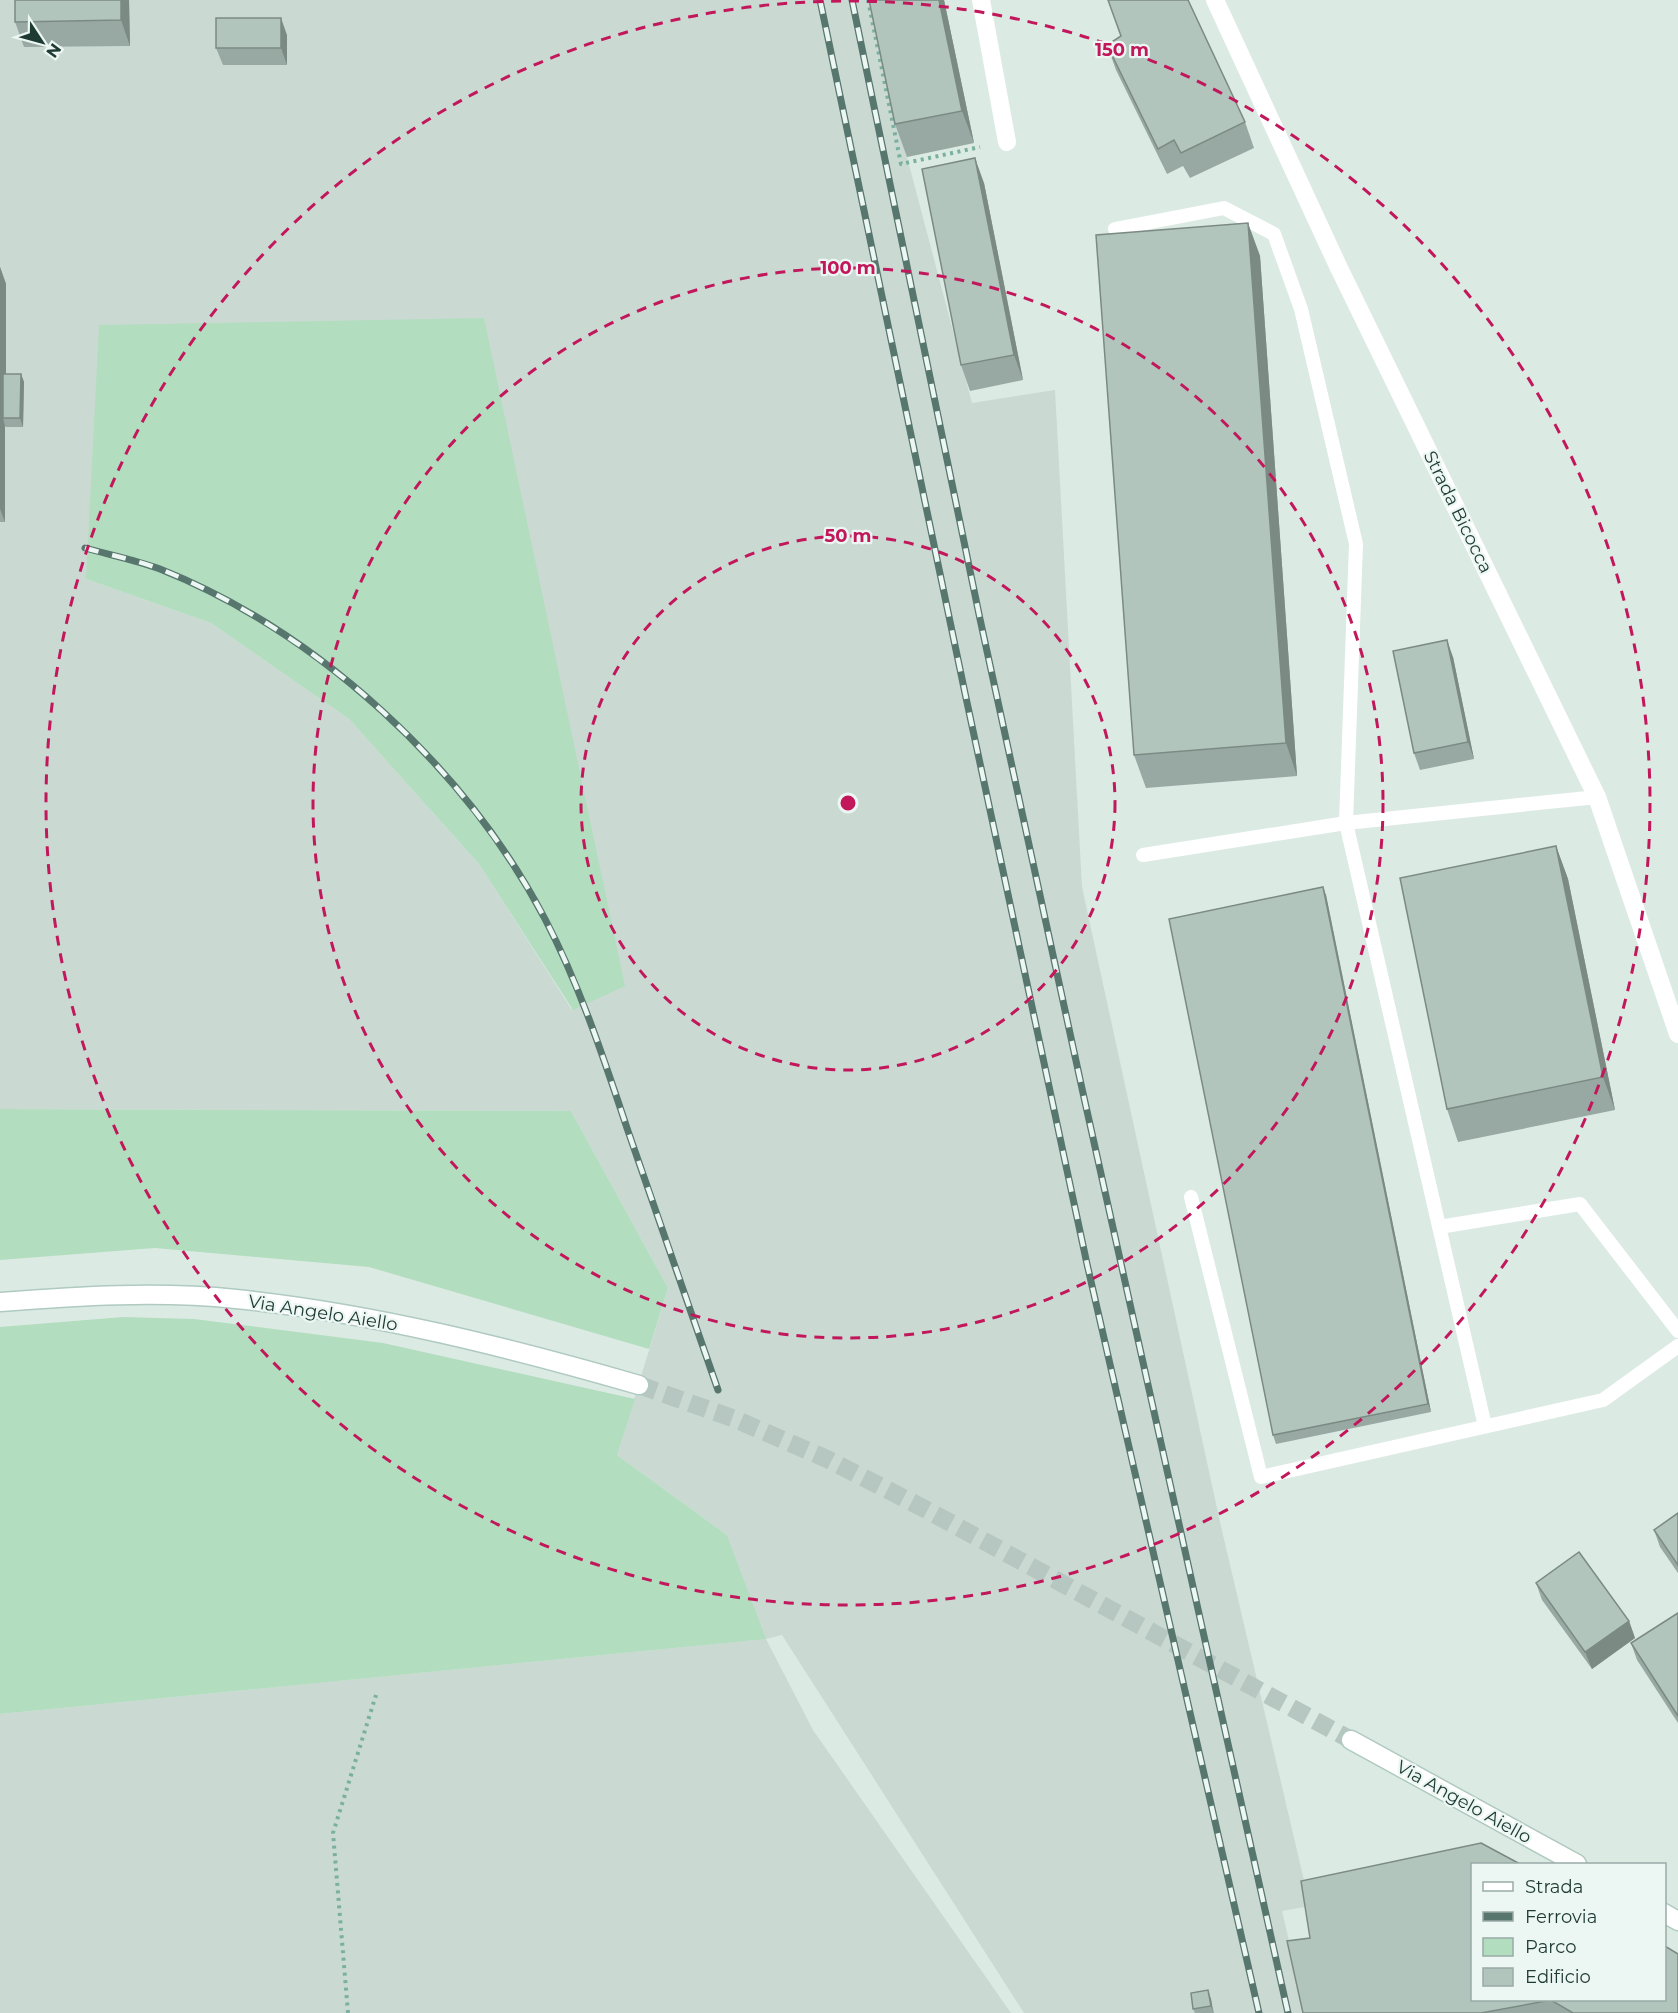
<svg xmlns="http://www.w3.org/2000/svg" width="1678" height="2013" viewBox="0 0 1678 2013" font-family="Montserrat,sans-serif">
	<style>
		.built { fill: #cadad3; fill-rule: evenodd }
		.green { fill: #b3ddbf }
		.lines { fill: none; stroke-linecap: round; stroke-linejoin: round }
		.secondary-tunnel { stroke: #b6c7c1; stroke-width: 18; stroke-dasharray: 18 9; stroke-linecap: butt }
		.secondary-casing { stroke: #afcac1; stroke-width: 21 }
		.path { stroke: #7ab0a0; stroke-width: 4; stroke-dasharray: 3 4.5; stroke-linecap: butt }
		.lane { stroke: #fff; stroke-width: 14 }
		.street { stroke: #fff; stroke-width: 18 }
		.secondary { stroke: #fff; stroke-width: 18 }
		.rail-casing { stroke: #57766e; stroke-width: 7 }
		.rail { stroke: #ecf6f2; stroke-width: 4.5; stroke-dasharray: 14; stroke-linecap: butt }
		.wall { fill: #98a9a3 }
		.shaded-wall { fill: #7c8a84 }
		.building { fill: #b1c5bd; stroke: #7c8a84; stroke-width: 1.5 }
		.ring { fill: none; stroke: #c2185b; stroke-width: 3; stroke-dasharray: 10 8 }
		.labels { text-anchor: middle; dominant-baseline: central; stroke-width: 4.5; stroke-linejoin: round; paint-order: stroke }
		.street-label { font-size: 18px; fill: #1d3a33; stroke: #ecf6f2 }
		.centre { fill: #c2185b; stroke: #ecf6f2; stroke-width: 3 }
		.ring-label { font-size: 18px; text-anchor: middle; font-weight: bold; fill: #c2185b; stroke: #ecf6f2; stroke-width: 4.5; stroke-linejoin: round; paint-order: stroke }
	</style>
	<rect width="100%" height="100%" fill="#dceae4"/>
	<path class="built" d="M0 0H944L974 143 907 157 972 403 1055 390 1082 887 1220 1522 1310 1906 1282 1911 1306 2013H1024L782 1635 766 1639 813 1730 1011 2013H0V1714L765 1639 727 1535 617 1455 668 1288 571 1111 0 1109ZM484 318 572 1010 479 864 349 719 211 623 86 579Z"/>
	<path class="green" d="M484 318 625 986 573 1010 479 864 349 719 211 623 86 579 99 325Z
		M0 1109 571 1111 668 1288 649 1349 369 1267 155 1248 0 1260Z
		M123 1317 194 1319 383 1343 635 1399 617 1455 727 1535 766 1639 0 1714V1327Z"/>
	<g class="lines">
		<path class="secondary-tunnel" d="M639 1385 735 1419 827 1459 923 1508 1351 1740"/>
		<g class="secondary-casing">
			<path id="secondary" d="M0 1302C78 1296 158 1291 236 1299 373 1313 507 1347 639 1385
				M1351 1740 1577 1864
				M1664 1913 1678 1921"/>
		</g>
		<path class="path" d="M868 0 901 164 980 147
			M348 2013 333 1833 376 1695"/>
		<path class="lane" d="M1115 229 1224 208 1274 234 1301 309 1356 544 1346 823 1485 1426
			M1143 855 1346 823 1597 797
			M1191 1197 1261 1477 1603 1400 1678 1346
			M1439 1227 1580 1204 1678 1331"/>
		<path class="street" d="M981 0 1007 142
			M1215 0 1338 266 1597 797 1678 1034"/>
		<use href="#secondary" class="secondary"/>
		<g class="rail-casing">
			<path id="rail" d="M820 0 965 693 1087 1264 1259 2013
				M852 0 980 619 1083 1093 1288 2013
				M85 548C110 555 136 560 160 569 318 632 466 768 545 919 580 986 604 1059 628 1131 658 1217 688 1303 718 1390"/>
		</g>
		<use href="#rail" class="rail"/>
	</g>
	<path class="wall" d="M15 0H129L130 46 24 47 15 22Z
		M869 0H944L974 143 907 157 895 124Z
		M287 35V65H223L216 48Z
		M1107 45 1245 122 1254 148 1190 178 1183 166 1167 174 1116 70Z
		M984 183 1023 380 970 391 961 365Z
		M1248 224 1260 256 1297 776 1146 788 1134 755Z
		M0 267 6 284V374H21L24 382 23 427H6L5 426V522H0Z
		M1453 657 1474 759 1420 770 1414 753Z
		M1556 846 1568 879 1615 1110 1458 1142 1447 1109Z
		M1326 895 1431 1412 1276 1444 1273 1435Z
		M1678 1513V1573L1660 1547 1654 1530Z
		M1536 1583 1629 1621 1635 1638 1592 1669 1542 1600Z
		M1678 1613V1723L1637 1660 1631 1643Z
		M1678 1954V2013H1303Z
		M1211 1999 1214 2013H1195L1193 2009Z"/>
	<path class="shaded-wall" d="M121 0H129L130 46 121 20Z
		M939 0H944L974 143 962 111Z
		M281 18 287 35V65L281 48Z
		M975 158 984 183 1023 380 1014 355Z
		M1248 223 1260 256 1297 776 1286 743Z
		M0 267 6 284V418H3L5 426V522L0 509Z
		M21 374 24 382 23 427 20 418Z
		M1447 640 1453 657 1474 759 1468 742Z
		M1556 846 1568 879 1615 1110 1603 1077Z
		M1323 887 1326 895 1431 1412 1428 1404Z
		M1629 1621 1635 1638 1592 1669 1585 1652Z
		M1208 1990 1211 1999 1213 2013 1211 2006Z"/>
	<path class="building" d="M15 0H121V20L15 22Z
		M869 0H939L962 111 895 124Z
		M1108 0H1188L1245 122 1181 153 1174 140 1158 149 1107 45 1121 36Z
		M216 18H281V48H216Z
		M975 158 1014 355 961 365 922 169Z
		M1248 223 1286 743 1134 755 1096 235Z
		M3 374H21L20 418H3Z
		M1447 640 1468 742 1414 753 1393 651Z
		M1556 846 1603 1077 1447 1109 1400 878Z
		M1323 887 1428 1404 1273 1435 1169 919Z
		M1678 1513V1565L1654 1530Z
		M1579 1552 1629 1621 1585 1652 1536 1583Z
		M1678 1613V1716L1631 1643Z
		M1481 1843 1520 1864H1473V2000H1665V1946L1678 1954V2013H1573L1551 2000 1481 2013H1303L1287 1941 1310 1938 1301 1881Z
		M1208 1990 1211 2006 1193 2009 1191 1993Z"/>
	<g class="ring">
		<circle cx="848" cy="803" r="267"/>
		<circle cx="848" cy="803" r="535"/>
		<circle cx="848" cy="803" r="802"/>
	</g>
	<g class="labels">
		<g class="street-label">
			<text transform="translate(1458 512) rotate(64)">Strada Bicocca</text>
			<text transform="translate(323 1313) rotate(9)">Via Angelo Aiello</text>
			<text transform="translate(1464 1802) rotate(29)">Via Angelo Aiello</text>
		</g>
	</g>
	<circle cx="848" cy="803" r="9" class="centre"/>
	<g class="ring-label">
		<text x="1122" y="56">150 m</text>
		<text x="848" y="274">100 m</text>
		<text x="848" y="542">50 m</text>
	</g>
	<rect x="1471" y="1863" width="195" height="138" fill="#ecf6f2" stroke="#99aba6" stroke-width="1.5"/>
	<rect x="1483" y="1882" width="30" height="9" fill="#ffffff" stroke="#99aba6" stroke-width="1.5"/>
	<text x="1525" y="1893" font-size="18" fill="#1d3a33">Strada</text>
	<rect x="1483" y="1912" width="30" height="9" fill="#57766e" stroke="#99aba6" stroke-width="1.5"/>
	<text x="1525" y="1923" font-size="18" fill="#1d3a33">Ferrovia</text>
	<rect x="1483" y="1938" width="30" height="18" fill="#b3ddbf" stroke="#99aba6" stroke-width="1.5"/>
	<text x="1525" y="1953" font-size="18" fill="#1d3a33">Parco</text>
	<rect x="1483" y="1968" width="30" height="18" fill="#b1c5bd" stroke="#99aba6" stroke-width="1.5"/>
	<text x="1525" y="1983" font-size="18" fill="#1d3a33">Edificio</text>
	<g transform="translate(42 42) rotate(126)" stroke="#ecf6f2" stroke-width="4.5" paint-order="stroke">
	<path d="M0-4.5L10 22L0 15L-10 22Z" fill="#1d3a33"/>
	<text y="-9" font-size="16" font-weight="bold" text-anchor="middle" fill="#1d3a33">N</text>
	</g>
</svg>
